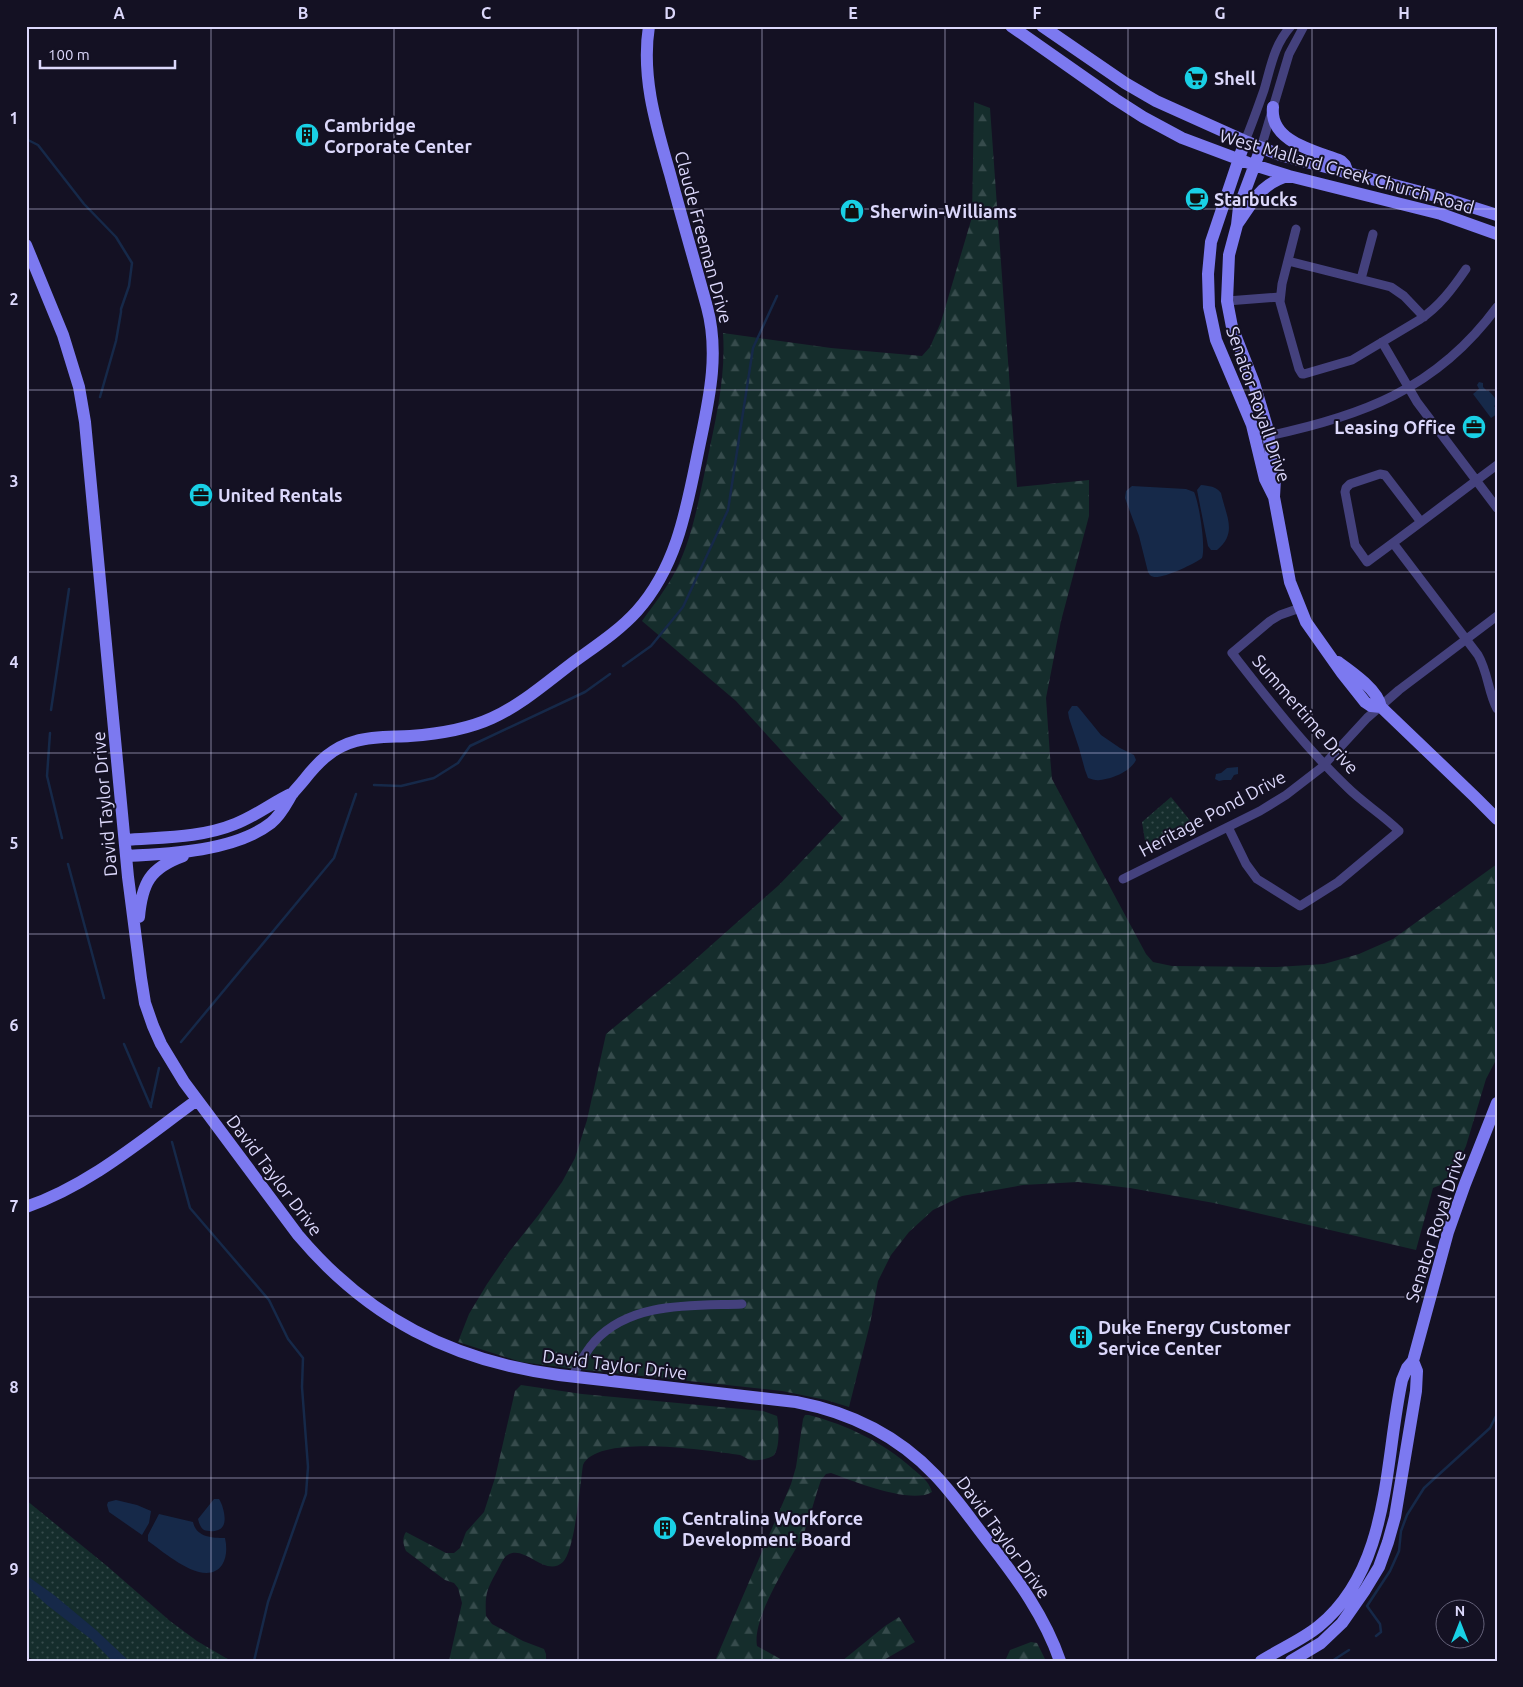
<svg xmlns="http://www.w3.org/2000/svg" width="1523" height="1687" viewBox="0 0 1523 1687" font-family="Ubuntu,sans-serif">
	<style>
		.forest { fill: url(#forest-firs) }
		.park { fill: url(#park-dots) }
		.water { fill: #162949 }
		.lines { fill: none; stroke-linecap: round; stroke-linejoin: round }
		.stream { stroke: #162949; stroke-width: 2.5 }
		.street { stroke: #44417d; stroke-width: 9 }
		.secondary { stroke: #7c79f0; stroke-width: 12 }
		.grid { fill: none; stroke: #dcd8fb; stroke-width: 1; stroke-opacity: 0.55 }
		.labels { text-anchor: middle; dominant-baseline: central; stroke-width: 4; stroke-linejoin: round; paint-order: stroke }
		.poi-label { font-size: 18px; font-weight: bold; fill: #dcd8fb; stroke: #141123; text-anchor: start }
		.street-label { font-size: 18px; fill: #dcd8fb; stroke: #141123 }
		.neatline { fill: none; stroke: #dcd8fb; stroke-width: 2 }
		.grid-label { font-size: 16px; text-anchor: middle; font-weight: bold; fill: #dcd8fb }
	</style>
	<defs>
		<pattern id="forest-firs" width="22" height="20" patternUnits="userSpaceOnUse" patternTransform="scale(1.25)"><rect width="22" height="20" fill="#152d2c"/><path d="M5 1l3.5 6h-7zM16 11l3.5 6h-7z" fill="#364b4c"/></pattern>
		<pattern id="park-dots" width="8" height="8" patternUnits="userSpaceOnUse" patternTransform="scale(1.25)"><rect width="8" height="8" fill="#152d2c"/><path d="M2 2h.1M6 6h.1" fill="none" stroke="#364b4c" stroke-width="1.8" stroke-linecap="round"/></pattern>
	</defs>
	<rect width="100%" height="100%" fill="#141123"/>
	<path class="forest" d="M974 102 990 108 1017 487 1089 480V516L1061 621 1046 698 1050 756 1052 779 1146 954 1153 962 1172 966 1277 967 1324 964 1359 954 1393 939 1497 864V1058L1486 1079 1466 1146 1450 1181 1433 1188 1416 1250 1214 1203 1130 1188 1078 1182 1023 1185 962 1196 933 1210 909 1232 891 1255 878 1281 870 1324 849 1407 826 1400 782 1391 576 1369 521 1362 458 1342 469 1314 487 1284 509 1252 540 1213 562 1182 575 1158 587 1120 606 1034 680 973 779 885 843 818 736 701 642 621C654 604 667 588 676 570 693 536 699 498 707 461 716 418 726 376 723 333L831 348 922 356 930 347 941 322 972 217Z
		M521 1385 582 1394 763 1411 777 1416C779 1424 780 1449 774 1455 770 1459 756 1461 750 1460 747 1459 743 1456 740 1455 710 1451 598 1433 583 1465 580 1485 575 1550 563 1562 545 1579 524 1542 506 1556 502 1560 499 1568 496 1573 486 1591 485 1595 486 1616L492 1624 523 1641 544 1649 546 1654V1661H449L462 1603 458 1588 454 1583 445 1580 406 1551C403 1544 402 1538 406 1532L446 1553H454L460 1548 466 1532 484 1512 495 1478 515 1391Z
		M805 1415H809C847 1425 883 1442 913 1469 921 1476 929 1481 932 1492 911 1505 853 1481 831 1473L826 1474 821 1480C814 1499 810 1521 801 1539 788 1564 752 1618 757 1646L784 1661H715L791 1484 796 1467 803 1419Z
		M899 1617 915 1642 882 1661H842L885 1626Z
		M1031 1642 1037 1643 1046 1661H1005L1010 1650Z"/>
	<path class="park" d="M1171 797 1192 823 1146 847 1142 822Z
		M26 1500 107 1566 170 1621 197 1641 231 1661H36L26 1656Z"/>
	<path class="water" d="M1479 382 1483 383V387L1487 391 1488 390C1492 395 1496 397 1497 404L1494 406 1497 409V414L1491 418 1473 394 1479 389 1477 385Z
		M1201 485C1209 486 1216 486 1221 493 1226 516 1238 533 1217 550H1211L1208 546 1197 490Z
		M1132 486 1186 489 1194 492C1199 502 1206 547 1202 558 1194 564 1165 578 1154 577 1150 576 1150 575 1148 572L1139 536 1125 498 1126 491Z
		M1072 706H1077L1079 708 1101 735 1120 748 1134 755 1136 760C1131 771 1112 779 1100 780 1096 781 1092 779 1088 778L1085 770 1079 748 1069 718 1068 712Z
		M1238 767V774L1234 775 1231 780H1224L1219 781 1215 779 1216 774 1221 773 1227 768Z
		M214 1499H219C223 1505 227 1520 223 1526 220 1532 209 1532 204 1530 200 1527 199 1523 198 1519Z
		M116 1500 137 1505 151 1511 149 1523 142 1535 109 1512 107 1505 108 1502Z
		M159 1514 193 1522C196 1537 212 1538 225 1538 227 1547 227 1557 222 1565 205 1589 164 1552 148 1541V1535Z
		M26 1575 54 1595 96 1630 129 1661H112L92 1640 47 1605 26 1586Z"/>
	<g class="lines">
		<path class="stream" d="M26 139 38 145 84 204 116 237 132 263 129 286 121 309V312L116 341 100 397
			M623 666 651 646 683 607 728 510 753 348 777 296
			M51 710 69 589
			M50 733 47 776 62 838
			M374 785 401 786 434 778 458 763 470 746 585 692 610 674
			M68 864 104 998
			M181 1042 334 858 356 794
			M124 1044 151 1107
			M151 1105 159 1068
			M172 1142 190 1208 269 1300 288 1339 303 1358 302 1387 308 1467 306 1494 268 1602 254 1661
			M1376 1636 1381 1632 1380 1624 1367 1606 1390 1571 1399 1551 1401 1531 1407 1515 1424 1488 1490 1428 1497 1414
			M1332 1661 1349 1650"/>
		<path class="street" d="M1245 141C1252 124 1258 107 1264 90 1271 66 1274 45 1291 26
			M1261 148 1289 54 1304 26
			M1296 229 1282 284 1280 302 1299 369 1302 374H1304L1352 360 1419 320C1439 307 1453 288 1466 269
			M1288 261 1391 287 1404 296 1424 317
			M1361 279 1373 234
			M1227 301 1280 297
			M1382 342 1417 402 1497 508
			M1263 437C1360 417 1436 390 1497 307
			M1421 522 1385 475 1380 474 1350 484 1346 488 1345 492 1355 545 1367 562C1411 530 1454 497 1497 465
			M1393 543 1478 655C1488 672 1488 692 1497 709
			M1228 827 1246 864 1257 879 1300 906 1338 882 1399 831C1383 815 1363 803 1347 787 1304 746 1268 699 1232 653L1270 621 1280 615 1300 608
			M1123 879 1260 811 1286 795 1321 768 1367 718 1399 690 1497 616
			M572 1377C579 1364 585 1352 595 1341 632 1301 693 1306 742 1304"/>
		<path class="secondary" d="M1011 26 1115 99 1143 117 1182 138 1254 165 1289 176 1441 214 1497 234
			M1042 26 1125 83 1156 101 1245 141 1280 155 1440 197 1497 215
			M1273 107C1269 142 1316 151 1341 161L1345 165 1348 173
			M1245 141 1211 242 1208 274 1209 307 1216 340 1252 425 1265 479 1274 497
			M1261 148 1239 207 1237 225 1229 255 1227 301 1232 327 1254 383 1267 427 1275 478 1274 497 1290 582 1306 622 1342 673 1365 702 1371 706 1381 707
			M1238 223C1253 202 1262 182 1289 176
			M26 245 63 335 79 387 85 422 128 877 141 978 145 1003 153 1026 161 1044 184 1082 298 1235C368 1318 452 1361 559 1375L796 1402C849 1412 898 1436 935 1475 955 1496 972 1521 990 1544 1018 1580 1045 1617 1060 1661
			M1338 662C1352 672 1378 690 1381 707L1475 797 1497 819
			M125 840C161 837 201 838 235 824 256 816 273 802 293 793
			M126 856C171 854 235 851 271 823 281 815 286 804 292 794 296 789 300 785 304 780 318 762 333 747 356 741 373 736 392 737 410 736 438 734 466 730 492 718 521 705 546 683 571 664 594 647 618 632 637 611 680 563 688 499 701 438 710 395 719 351 707 307 695 263 682 219 670 174 656 125 641 77 649 26
			M139 917C142 883 150 868 183 856
			M26 1207C90 1185 143 1139 197 1100
			M1261 1661C1280 1649 1302 1640 1319 1626 1391 1567 1384 1462 1402 1380L1407 1368 1413 1361 1448 1232 1465 1184 1497 1103
			M1291 1661 1321 1643 1342 1623 1365 1590 1379 1567 1388 1542 1395 1517 1416 1391 1417 1371 1413 1361"/>
	</g>
	<path class="grid" d="M211 26V1661M394 26V1661M578 26V1661M762 26V1661M945 26V1661M1128 26V1661M1312 26V1661M26 209H1497M26 390H1497M26 572H1497M26 753H1497M26 934H1497M26 1116H1497M26 1297H1497M26 1478H1497"/>
	<defs>
		<g id="supermarket-disc" transform="scale(1.25)"><circle r="9.5" fill="#19d0e5" stroke="#141123"/><path d="M-6-5.5h2.5l.6 2H6L4.5 2H-2.5L-4.4-4H-6ZM-1.5 3.2a1.3 1.3 0 1 0 .1 0ZM3 3.2a1.3 1.3 0 1 0 .1 0Z" fill="#111"/></g>
		<g id="building-disc" transform="scale(1.25)"><circle r="9.5" fill="#19d0e5" stroke="#141123"/><path d="M-4-6H4V6H1V3H-1V6H-4ZM-2.5-4.3h1.7v1.8h-1.7ZM.8-4.3h1.7v1.8H.8ZM-2.5-1h1.7V.8h-1.7ZM.8-1h1.7V.8H.8Z" fill="#111"/></g>
		<g id="cafe-disc" transform="scale(1.25)"><circle r="9.5" fill="#19d0e5" stroke="#141123"/><path d="M-5.5-4.5H6V0H3Q3 3.5 0 3.5H-2.5Q-5.5 3.5-5.5 0ZM3-3.2v2h1.7v-2ZM-6 4.5H4V6H-6Z" fill="#111"/></g>
		<g id="shop-disc" transform="scale(1.25)"><circle r="9.5" fill="#19d0e5" stroke="#141123"/><path d="M-5-2.5h2.3a2.7 3.5 0 0 1 5.4 0H5L5.5 6h-11ZM-1.5-2.5h3a1.5 2.3 0 0 0-3 0Z" fill="#111"/></g>
		<g id="office-disc" transform="scale(1.25)"><circle r="9.5" fill="#19d0e5" stroke="#141123"/><path d="M-6-3h4V-5.5h4V-3h4V5H-6ZM-1-4.5V-3h2v-1.5ZM-6 0V1H6V0Z" fill="#111"/></g>
	</defs>
	<g fill-rule="evenodd">
		<use href="#supermarket-disc" x="1196" y="78"/>
		<use href="#building-disc" x="307" y="135"/>
		<use href="#cafe-disc" x="1197" y="199"/>
		<use href="#shop-disc" x="852" y="211"/>
		<use href="#office-disc" x="1474" y="427"/>
		<use href="#office-disc" x="201" y="495"/>
		<use href="#building-disc" x="1081" y="1337"/>
		<use href="#building-disc" x="665" y="1528"/>
	</g>
	<g class="labels">
		<g class="poi-label">
			<text x="1214" y="78">Shell</text>
			<text x="324" y="125">Cambridge<tspan x="324" dy="21">Corporate Center</tspan></text>
			<text x="1214" y="199">Starbucks</text>
			<text x="870" y="211">Sherwin-Williams</text>
			<text x="1456" y="427" text-anchor="end">Leasing Office</text>
			<text x="218" y="495">United Rentals</text>
			<text x="1098" y="1327">Duke Energy Customer<tspan x="1098" dy="21">Service Center</tspan></text>
			<text x="682" y="1518">Centralina Workforce<tspan x="682" dy="21">Development Board</tspan></text>
		</g>
		<g class="street-label">
			<text transform="translate(1347 171) rotate(16)">West Mallard Creek Church Road</text>
			<text transform="translate(704 237) rotate(75)">Claude Freeman Drive</text>
			<text transform="translate(1259 404) rotate(71)">Senator Royall Drive</text>
			<text transform="translate(1306 714) rotate(49)">Summertime Drive</text>
			<text transform="translate(104 804) rotate(-95)">David Taylor Drive</text>
			<text transform="translate(1212 813) rotate(-28)">Heritage Pond Drive</text>
			<text transform="translate(275 1175) rotate(53)">David Taylor Drive</text>
			<text transform="translate(1435 1226) rotate(-72)">Senator Royal Drive</text>
			<text transform="translate(615 1364) rotate(7)">David Taylor Drive</text>
			<text transform="translate(1004 1537) rotate(54)">David Taylor Drive</text>
		</g>
	</g>
	<rect width="1523" height="1687" fill="none" stroke="#141123" stroke-width="55"/>
	<g transform="translate(1460 1624)"><circle r="24" fill="#141123" stroke="#646179"/>
	<path d="M0-4L9 19L0 12L-9 19Z" fill="#19d0e5"/>
	<text y="-8" font-size="14" font-weight="bold" text-anchor="middle" fill="#dcd8fb">N</text>
	</g>
	<path d="M40 60v8h135v-8" fill="none" stroke="#dcd8fb" stroke-width="2.5"/>
	<text x="48" y="60" font-size="15" fill="#dcd8fb" stroke="#141123" stroke-width="4" paint-order="stroke">100 m</text>
	<rect x="28" y="28" width="1468" height="1632" class="neatline"/>
	<g class="grid-label">
		<text x="119" y="19">A</text>
		<text x="303" y="19">B</text>
		<text x="486" y="19">C</text>
		<text x="670" y="19">D</text>
		<text x="853" y="19">E</text>
		<text x="1037" y="19">F</text>
		<text x="1220" y="19">G</text>
		<text x="1404" y="19">H</text>
		<text x="14" y="124">1</text>
		<text x="14" y="305">2</text>
		<text x="14" y="487">3</text>
		<text x="14" y="668">4</text>
		<text x="14" y="849">5</text>
		<text x="14" y="1031">6</text>
		<text x="14" y="1212">7</text>
		<text x="14" y="1393">8</text>
		<text x="14" y="1575">9</text>
	</g>
</svg>
